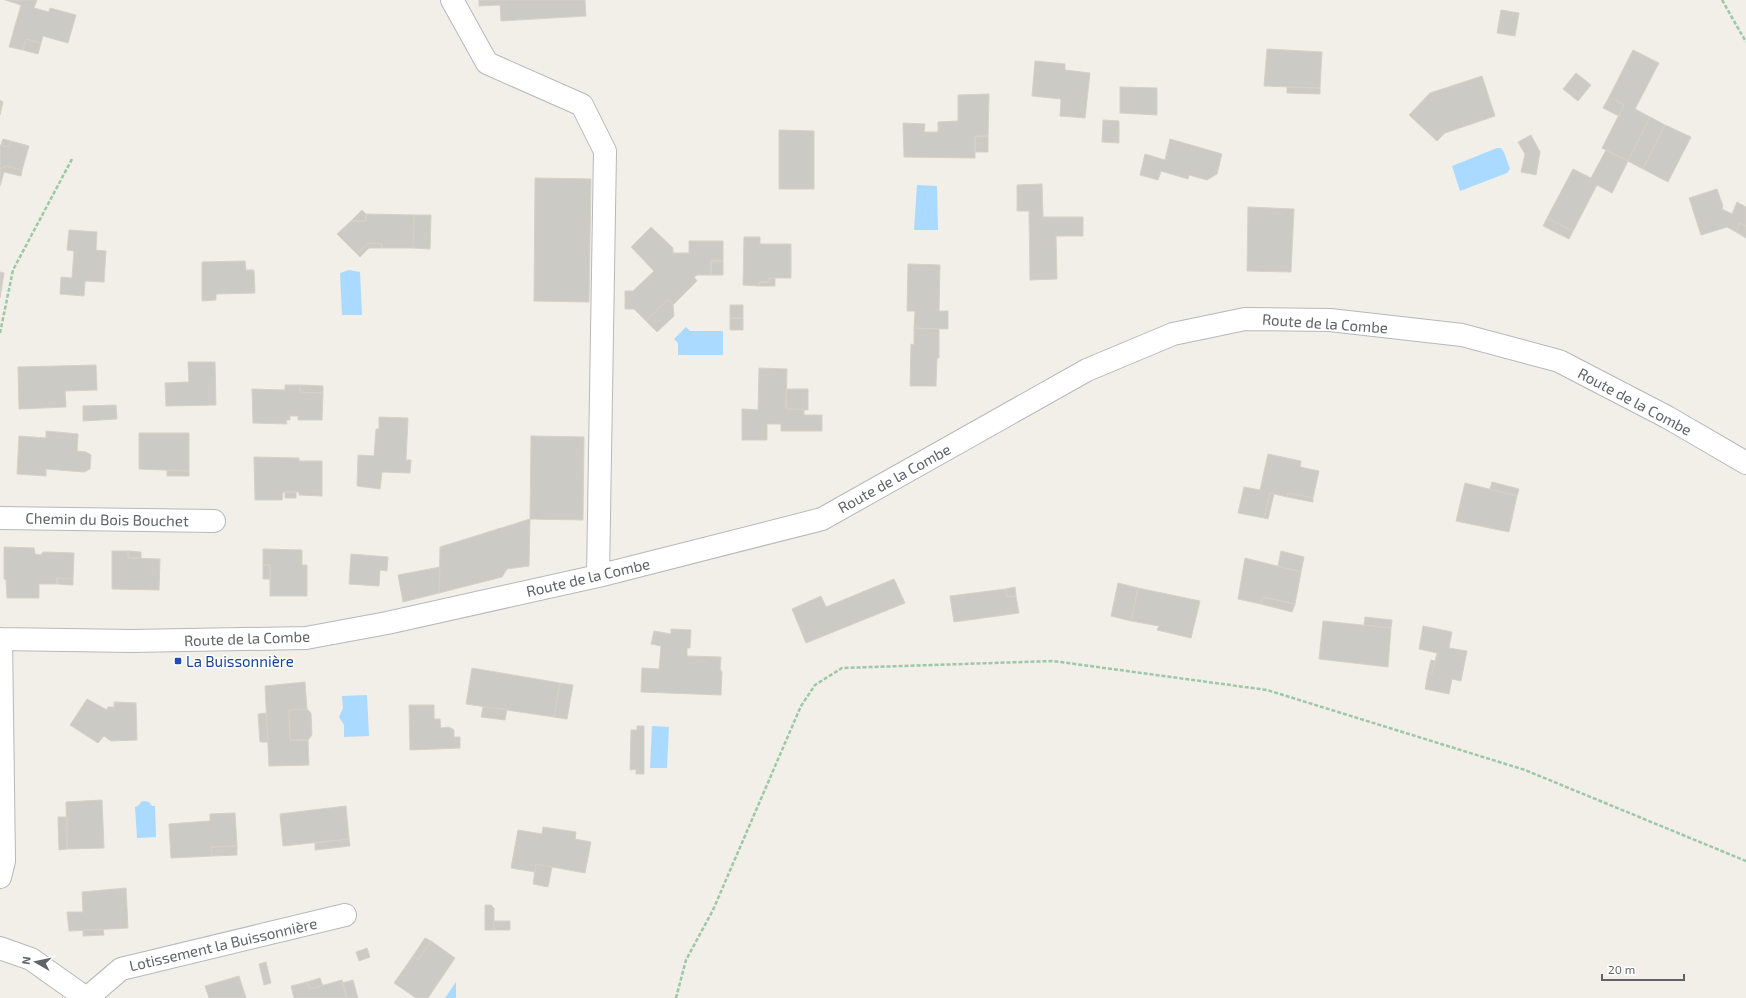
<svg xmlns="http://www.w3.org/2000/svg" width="1746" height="998" viewBox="0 0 1746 998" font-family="'Exo 2',sans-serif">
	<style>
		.water { fill: #aadaff }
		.building { fill: #cccac5; stroke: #d6d1c6 }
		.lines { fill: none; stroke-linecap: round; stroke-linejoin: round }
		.minor-casing { stroke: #b5b8bc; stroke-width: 24 }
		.path { stroke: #9cc7a9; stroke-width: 2.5; stroke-dasharray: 4 2; stroke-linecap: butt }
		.minor { stroke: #fff; stroke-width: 22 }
		.transit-dot { fill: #1a4fb4; stroke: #fff; stroke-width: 1.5 }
		.labels { text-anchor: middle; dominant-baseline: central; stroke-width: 3; stroke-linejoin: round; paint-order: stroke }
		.street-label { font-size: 15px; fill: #5f6368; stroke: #fff }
		.transit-label { font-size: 15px; fill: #164399; stroke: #fff; text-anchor: start }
	</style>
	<rect width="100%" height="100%" fill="#f1efe8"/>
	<path class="water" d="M1497 148H1501L1504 152 1510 169 1507 173 1460 191 1452 166Z
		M917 185 937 186 938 230H914Z
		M349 270 360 272 362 315H342L340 273Z
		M686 327 690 331H723V355H678V343L674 339Z
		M367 695 369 736 344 737V725L339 717 343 708 342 696Z
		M652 726 669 727 667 768H650Z
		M144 801 149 802 152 806H155L156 837 137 838 135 807 138 806 141 802Z
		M456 982V998H445Z"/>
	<path class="building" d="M5 0H37L34 8 49 12 50 8 76 15 68 43 43 36 41 43 26 39 23 50 9 47 21 5Z
		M479 0H585L586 16 501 21 500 5 479 6Z
		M1501 10 1519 13 1515 36 1497 33Z
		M26 39 41 43 38 54 23 50Z
		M1267 49 1322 52 1320 88 1264 86Z
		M1633 50 1659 63 1635 109 1650 117 1628 161 1602 148 1624 105 1609 97Z
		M1035 61 1065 64V70L1090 73 1085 118 1060 116 1061 99 1032 96Z
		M1576 73 1591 85 1578 101 1563 89Z
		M1482 76 1495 116 1445 133 1437 141 1409 115 1430 93Z
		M1120 87 1157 88V115L1120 113Z
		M1287 87 1320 88V94L1287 93Z
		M989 94 988 136H975V158L904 157 903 123 925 124 924 132H938V122L958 121V95Z
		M1609 97 1624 105 1619 116 1603 108Z
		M0 100 3 102 0 115Z
		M1650 117 1665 125 1643 169 1628 161Z
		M1103 120 1119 121V143L1102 142Z
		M1665 125 1691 137 1668 182 1643 169Z
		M779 130 814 131V189H779Z
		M1531 135 1540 152 1536 175 1521 172 1525 154 1518 142Z
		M975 136H988V152H975Z
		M3 139 11 141 9 147 1 145Z
		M1170 139 1222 154 1217 174 1207 180 1189 175 1188 179 1161 171 1158 180 1140 175 1145 154 1165 160Z
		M11 141 29 146 22 170 6 166 0 169V145L9 147Z
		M1606 150 1628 161 1612 193 1597 185 1573 231 1547 218 1573 169 1591 178Z
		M6 166 22 170 21 176 4 172 0 186V169Z
		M535 178 591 179 589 302 534 301Z
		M1042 184 1043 217H1083V236H1056L1057 279 1030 280 1029 211H1017V185Z
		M1717 189 1723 206 1722 209 1732 214 1737 202 1746 207V226L1740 223 1736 232 1727 227 1701 235 1689 198Z
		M1248 207 1294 209 1291 272 1247 271Z
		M362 210 366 214V221H351Z
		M366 214 414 215 413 248H382V244L368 243 357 254 337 234 351 221H366Z
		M414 215H431L430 249 413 248Z
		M1547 218 1573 231 1569 239 1543 226Z
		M1740 223 1746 226V238L1736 232Z
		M651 227 673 248V253H689V241H723V261H711V275H697L694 277 697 281 673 305 668 299 646 321 634 309H625V291H633L654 271 631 247Z
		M69 230 97 232 96 250 106 251 104 282 85 281 84 296 60 294 61 277 72 278 74 251 67 250Z
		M744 237H760V244H791V278H769V282H760L759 286 743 285Z
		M368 243 382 244V248H369L360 257 357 254Z
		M245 261 246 270H254L255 293 216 294V300L202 301V262Z
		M711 261H723V275H711Z
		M908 264 940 265 939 311H948V329L914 328 915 311H907Z
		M0 272 4 273 0 298Z
		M769 278H775V286H759L760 282H769Z
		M668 299 673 305 674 316 657 332 646 321Z
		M730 305H743V318H730Z
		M730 318H743V330H730Z
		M914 328 939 329V358H937L936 386H910L911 344 914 345Z
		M188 362H215L216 405 166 406 165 383 189 382Z
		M96 365 97 390 65 391 66 407 19 409 18 367Z
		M759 368 787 369 786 409H804V415H822V431H781V424H767V440H742V409L758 410Z
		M285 385H300V392L323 393 322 420H298V416H290V420H286L287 424 253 423 252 389 285 390Z
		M300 385 323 386V393L300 392Z
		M786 389H808V410L786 409Z
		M116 405 117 419 83 421V406Z
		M379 417 408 418 406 460H411L410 473 382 472 380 489 357 486 358 455 374 456 376 429H379Z
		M46 431 78 434 77 451 86 452 91 455 90 469 84 472 46 469V476L17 474 19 436 46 438Z
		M139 433H189V471L139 469Z
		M531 436 584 437 583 520 530 519Z
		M1268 454 1301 461 1300 467 1319 471 1313 498 1288 493 1287 497 1270 493 1264 518 1238 513 1244 487 1260 490Z
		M254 457 299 458V461H322V496L299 495V492H283L282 500H255Z
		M167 470 189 471V476H167Z
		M1492 482 1519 489 1517 496 1490 489Z
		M1465 483 1517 496 1509 532 1456 521Z
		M285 492H296V498H285Z
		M1270 493 1274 494 1268 519 1264 518Z
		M1288 493 1313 498V502L1287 497Z
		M530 519 529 566 507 569 502 577 439 593 440 547Z
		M4 547 34 548 35 554 41 555 43 552 74 553 73 579 57 578V584H39V598H7L6 580 4 579Z
		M263 549 302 550V565H307V596H270V565H263Z
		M112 551H128V558L160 559 159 590 112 589Z
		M128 551 141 552V558H128Z
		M1281 551 1304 557 1301 572 1278 566Z
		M351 554 388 557 387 571 380 570 379 586 349 584Z
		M1245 558 1301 572 1295 604 1263 597 1261 604 1238 599Z
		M263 565H270V579H263Z
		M440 567 439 593 403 602 398 575Z
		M57 578 73 579V585L57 584Z
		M894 579 905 603 806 643 792 609 821 596 826 607Z
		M1118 583 1138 588 1131 621 1111 616Z
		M1015 587 1016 596 1007 597 1006 589Z
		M1138 588 1200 601 1191 638 1157 630 1159 626 1131 621Z
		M1006 589 1007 597 1016 596 1019 613 954 622 950 596Z
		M1263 597 1295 604 1292 612 1261 604Z
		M1365 617 1392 620 1391 628 1364 625Z
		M1323 621 1391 628 1388 667 1319 659Z
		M1423 626 1452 632 1449 648 1467 651 1461 681 1452 679 1449 694 1425 689 1428 673 1432 674 1437 653 1419 649Z
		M671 629 691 630 690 648H687V656L721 657 720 669 722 672 721 695 641 692 642 668 659 669 661 646 651 644 654 631 671 634Z
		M1431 660 1435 661 1432 674 1428 673Z
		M472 668 560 683 554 717 466 704Z
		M305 682 307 709 289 710 290 740H308L309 765 269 766 265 686Z
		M560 683 573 685 567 719 554 717Z
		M87 699 107 710 108 707H114V702L136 703 137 740 111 741 104 736 98 743 70 725Z
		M409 705H434V719H440L441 728 449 727 454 730V737H460V748L410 750Z
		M483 707 507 709 505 720 481 717Z
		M307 709 311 713 312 735 308 740H290L289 710Z
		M266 713 268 742H260L258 714Z
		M637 726H644V774H636V769L630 770 631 730H637Z
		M102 800 104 848 67 849 66 802Z
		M346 806 349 839 283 846 280 814Z
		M235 813 237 846 211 847 212 856 171 858 169 824 210 821V814Z
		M58 817H67V849L59 850Z
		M543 827 576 832 575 839 591 842 585 873 536 864 535 872 511 868 518 830 542 834Z
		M349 839 350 846 315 850V843Z
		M237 846V855L212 856 211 847Z
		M536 864 552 867 548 887 533 884Z
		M126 888 128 928 69 931 67 912H83L82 892Z
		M485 905H491L494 908V930H485Z
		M494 921H510V930H494Z
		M103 929 104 935 83 936V930Z
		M425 938 431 941 418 960 413 956Z
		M431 941 455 958 428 998H416L394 983 413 956 418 960Z
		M367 948 370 957 359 961 356 952Z
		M266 962 271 983 264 985 259 964Z
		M239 976 246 998H209L205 986Z
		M320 978 323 986 310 989 307 982Z
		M342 980 347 998H294L291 986 307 982 310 989Z
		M353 980 358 998H347L342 983Z"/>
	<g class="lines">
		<g class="minor-casing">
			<path id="minor" d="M452 0 487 63 582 105 605 151 598 576
				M0 518 214 521
				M0 639 131 641 306 638 387 623 598 576 822 519 1087 370 1173 334 1245 319 1330 320 1462 335 1559 361 1667 417 1746 463
				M0 877 4 861 1 639
				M0 948 31 959 86 998
				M87 998 121 969 345 915"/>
		</g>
		<path class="path" d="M1722 0 1746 42
			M0 333 13 270 72 159
			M676 998 686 960 713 910 801 706 815 685 842 668 1053 661 1267 690 1525 770 1746 861"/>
		<use href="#minor" class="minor"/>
	</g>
	<rect class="transit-dot" x="174" y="657" width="8" height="8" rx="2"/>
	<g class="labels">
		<g class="street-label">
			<text transform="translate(1325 323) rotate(4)">Route de la Combe</text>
			<text transform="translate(1635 401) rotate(28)">Route de la Combe</text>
			<text transform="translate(894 478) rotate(-29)">Route de la Combe</text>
			<text transform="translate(107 519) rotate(1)">Chemin du Bois Bouchet</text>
			<text transform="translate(588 577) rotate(-13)">Route de la Combe</text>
			<text transform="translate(247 638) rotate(-2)">Route de la Combe</text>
			<text transform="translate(223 944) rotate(-13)">Lotissement la Buissonnière</text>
		</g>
		<g class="transit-label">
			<text x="186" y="661">La Buissonnière</text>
		</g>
	</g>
	<g transform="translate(36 962) rotate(279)" stroke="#ffffff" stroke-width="3" paint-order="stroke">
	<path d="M0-3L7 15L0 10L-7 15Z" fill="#5f6368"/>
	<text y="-6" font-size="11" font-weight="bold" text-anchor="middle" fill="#5f6368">N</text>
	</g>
	<path d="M1602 974v6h82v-6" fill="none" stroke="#5f6368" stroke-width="2"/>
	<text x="1608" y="974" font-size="12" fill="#5f6368" stroke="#ffffff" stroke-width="3" paint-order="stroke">20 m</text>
</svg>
